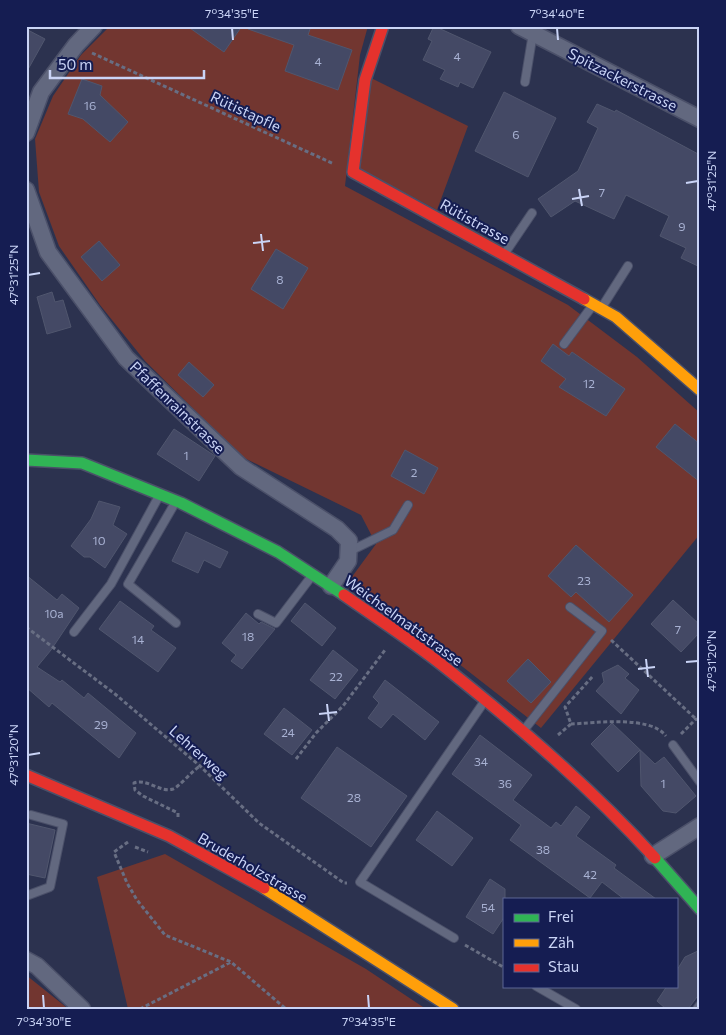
<svg xmlns="http://www.w3.org/2000/svg" width="726" height="1035" viewBox="0 0 726 1035" font-family="Commissioner,sans-serif">
	<style>
		.green { fill: #723630 }
		.building { fill: #444965; stroke: #50566e }
		.lines { fill: none; stroke-linecap: round; stroke-linejoin: round }
		.lane-casing { stroke: #4b5069; stroke-width: 10 }
		.street-casing { stroke: #4b5069; stroke-width: 19 }
		.fast-casing { stroke: #4b5069; stroke-width: 14 }
		.slow-casing { stroke: #4b5069; stroke-width: 14 }
		.jam-casing { stroke: #4b5069; stroke-width: 14 }
		.path { stroke: #686e83; stroke-width: 3; stroke-dasharray: 4 2.5; stroke-linecap: butt }
		.lane { stroke: #62687f; stroke-width: 8 }
		.street { stroke: #62687f; stroke-width: 16 }
		.fast { stroke: #30b455; stroke-width: 11 }
		.slow { stroke: #ff9f0a; stroke-width: 11 }
		.jam { stroke: #e5322d; stroke-width: 11 }
		.ticks { fill: none; stroke: #cad4f6; stroke-width: 2 }
		.labels { text-anchor: middle; dominant-baseline: central; stroke-width: 4; stroke-linejoin: round; paint-order: stroke }
		.number-label { font-size: 12px; fill: #a8b1d2 }
		.street-label { font-size: 15px; fill: #cad4f6; stroke: #151d52 }
		.neatline { fill: none; stroke: #cad4f6; stroke-width: 2 }
		.ticks-label { font-size: 12px; text-anchor: middle; fill: #cad4f6 }
	</style>
	<rect width="100%" height="100%" fill="#2c324f"/>
	<path class="green" d="M110 26H368L360 55 345 186 568 305 637 357 700 413V534L541 728 445 653 346 585 376 544 361 515 242 457 145 361 100 305 59 246 39 192 35 139 53 96 81 55Z
		M371 78 468 126 437 210 360 169Z
		M165 854 366 969 426 1009H128L97 877Z
		M26 975 66 1007 67 1009H26Z"/>
	<path class="building" d="M187 26H242L224 52Z
		M248 26H311L308 35 352 50 338 90 285 71 294 45 248 29Z
		M434 26 491 52 473 88 460 82 458 87 440 79 445 70 423 60 432 41 428 39Z
		M26 29 45 39 26 73Z
		M82 79 102 86 100 95 128 122 110 142 83 119 68 114Z
		M504 92 556 118 528 177 475 151Z
		M597 104 615 112 616 110 700 155V267L681 258 686 248 660 236 669 216 626 195 614 219 575 201 551 217 538 199 578 171 598 128 587 122Z
		M99 241 120 265 102 281 81 257Z
		M276 249 308 268 283 309 251 289Z
		M52 292 55 302 63 300 71 327 47 334 37 297Z
		M553 344 569 356 572 352 625 389 606 416 559 387 566 379 541 361Z
		M189 362 214 385 203 397 178 375Z
		M675 424 700 444V482L656 447Z
		M174 429 215 456 199 481 157 454Z
		M405 450 438 468 424 494 391 476Z
		M99 501 120 507 113 525 127 534 105 568 90 557H84L71 546 91 519Z
		M186 532 228 552 220 568 204 560 198 573 172 561Z
		M576 545 633 595 609 622 576 592 571 597 548 576Z
		M26 575 57 600 62 594 79 608 51 650 37 667 60 682 62 680 84 698 88 693 136 733 119 758 52 703 49 707 26 687Z
		M673 600 700 625V632L681 652 651 624Z
		M120 601 154 626 151 630 176 648 158 672 99 629Z
		M305 603 336 628 322 646 291 621Z
		M246 613 259 624 261 622 275 629 242 669 231 661 236 655 222 643Z
		M333 650 358 670 335 699 310 680Z
		M528 659 551 682 531 703 507 681Z
		M618 665 629 674 625 678 639 690 621 714 596 691 604 682 602 673Z
		M385 680 439 722 425 740 393 714 381 728 368 718 379 703 373 697Z
		M284 708 312 730 292 755 264 734Z
		M612 723 655 764 664 757 696 796 676 813 663 811 641 786 640 750 618 772 591 744Z
		M480 735 532 775 513 800 551 828 556 822 561 826 576 806 590 817 576 836 616 865 614 868 656 899H624L602 882 590 898 510 840 521 825 452 774Z
		M337 747 407 796 371 847 301 798Z
		M437 811 473 838 452 866 416 840Z
		M26 823 55 830 45 878 26 874Z
		M490 879 505 889V916L493 934 466 917Z
		M700 950V993L688 1009H666L657 1001 667 986H677V970L685 957Z"/>
	<g class="lines">
		<g class="lane-casing">
			<path id="lane" d="M525 82 533 33
				M505 253 532 213
				M602 307 628 266
				M564 344 593 305
				M175 503 128 584 176 623
				M348 552 393 530 408 505
				M258 614 276 623 311 577
				M74 632 111 584 159 496
				M524 730 602 631 570 607
				M673 745 700 782
				M26 896 50 887 63 824 31 815
				M454 938 360 882 484 702
				M536 986 576 1009
				M697 1009 700 1005"/>
		</g>
		<g class="street-casing">
			<path id="street" d="M519 26 700 119
				M26 133 41 92 76 45 94 26
				M26 190 48 252 126 358 241 467 337 529 349 541 348 561 331 586
				M653 856 700 826
				M26 960 37 966 82 1009"/>
		</g>
		<g class="fast-casing">
			<path id="fast" d="M26 460 82 463 181 503 278 552 344 595
				M655 858 700 909"/>
		</g>
		<g class="slow-casing">
			<path id="slow" d="M584 299 616 317 700 390
				M264 888 453 1009"/>
		</g>
		<g class="jam-casing">
			<path id="jam" d="M383 26 365 80 353 172 584 299
				M344 595C378 619 414 642 446 668 520 727 591 788 655 858
				M26 775 169 836 264 888"/>
		</g>
		<path class="path" d="M92 53 334 164
			M26 627 115 694 200 766 259 823 344 883H347
			M611 640 696 719
			M571 724C595 723 650 715 666 736
			M681 734 696 719 700 721
			M558 735 571 724 565 707 593 676
			M296 759 316 733 343 706 385 650
			M178 817V813L143 796 135 790 134 783C147 778 160 793 173 789 179 787 192 771 200 766
			M128 842 114 852 127 883 137 900 165 935 231 962 286 1009
			M135 847 148 852
			M465 945 505 968
			M140 1009 231 962"/>
		<use href="#lane" class="lane"/>
		<use href="#street" class="street"/>
		<use href="#fast" class="fast"/>
		<use href="#slow" class="slow"/>
		<use href="#jam" class="jam"/>
	</g>
	<path class="ticks" d="M232 28 233 40M557 28 558 40M686 183 698 181M579 189 582 206M572 199 589 196M261 234 263 251M253 243 270 241M28 275 40 273M646 659 648 677M686 662 698 661M638 669 655 667M327 704 329 721M319 714 337 712M28 755 40 753M43 995 44 1008M368 995 369 1008"/>
	<g class="labels">
		<g class="number-label">
			<text x="457" y="56">4</text>
			<text x="318" y="61">4</text>
			<text x="90" y="105">16</text>
			<text x="516" y="134">6</text>
			<text x="602" y="192">7</text>
			<text x="682" y="226">9</text>
			<text x="280" y="279">8</text>
			<text x="589" y="383">12</text>
			<text x="186" y="455">1</text>
			<text x="414" y="472">2</text>
			<text x="99" y="540">10</text>
			<text x="584" y="580">23</text>
			<text x="54" y="613">10a</text>
			<text x="678" y="629">7</text>
			<text x="248" y="636">18</text>
			<text x="138" y="639">14</text>
			<text x="336" y="676">22</text>
			<text x="101" y="724">29</text>
			<text x="288" y="732">24</text>
			<text x="481" y="761">34</text>
			<text x="505" y="783">36</text>
			<text x="663" y="783">1</text>
			<text x="354" y="797">28</text>
			<text x="543" y="849">38</text>
			<text x="590" y="874">42</text>
			<text x="488" y="907">54</text>
		</g>
		<g class="street-label">
			<text transform="translate(623 79) rotate(27)">Spitzackerstrasse</text>
			<text transform="translate(246 111) rotate(25)">Rütistapfle</text>
			<text transform="translate(475 221) rotate(29)">Rütistrasse</text>
			<text transform="translate(178 407) rotate(44)">Pfaffenrainstrasse</text>
			<text transform="translate(404 620) rotate(36)">Weichselmattstrasse</text>
			<text transform="translate(199 752) rotate(42)">Lehrerweg</text>
			<text transform="translate(253 867) rotate(30)">Bruderholzstrasse</text>
		</g>
	</g>
	<rect width="726" height="1035" fill="none" stroke="#151d52" stroke-width="55"/>
	<rect x="503" y="898" width="175" height="90" fill="#151d52" stroke="#5d6694"/>
	<rect x="514" y="914" width="25" height="8" fill="#30b455" stroke="#5d6694"/>
	<text x="548" y="922" font-size="15" fill="#cad4f6">Frei</text>
	<rect x="514" y="939" width="25" height="8" fill="#ff9f0a" stroke="#5d6694"/>
	<text x="548" y="948" font-size="15" fill="#cad4f6">Zäh</text>
	<rect x="514" y="964" width="25" height="8" fill="#e5322d" stroke="#5d6694"/>
	<text x="548" y="972" font-size="15" fill="#cad4f6">Stau</text>
	<path d="M50 70v8h154v-8" fill="none" stroke="#cad4f6" stroke-width="2.5"/>
	<text x="58" y="70" font-size="15" fill="#cad4f6" stroke="#151d52" stroke-width="4" paint-order="stroke">50 m</text>
	<rect x="28" y="28" width="670" height="980" class="neatline"/>
	<g class="ticks-label">
		<text x="232" y="18">7°34'35"E</text>
		<text x="557" y="18">7°34'40"E</text>
		<text transform="translate(712 181) rotate(-90)" y="4">47°31'25"N</text>
		<text transform="translate(14 275) rotate(-90)" y="4">47°31'25"N</text>
		<text transform="translate(712 661) rotate(-90)" y="4">47°31'20"N</text>
		<text transform="translate(14 755) rotate(-90)" y="4">47°31'20"N</text>
		<text x="44" y="1026">7°34'30"E</text>
		<text x="369" y="1026">7°34'35"E</text>
	</g>
</svg>
